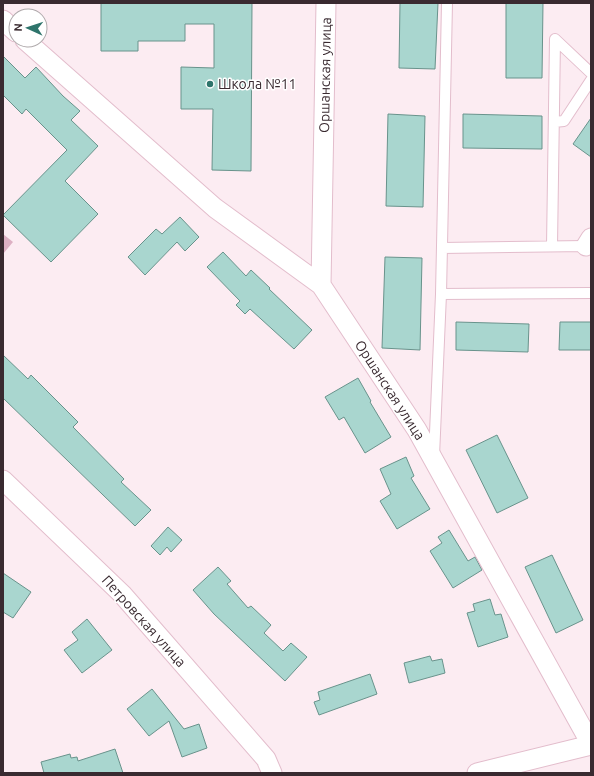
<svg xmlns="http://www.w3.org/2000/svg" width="594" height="776" viewBox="0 0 594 776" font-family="Ubuntu,sans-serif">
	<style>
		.green { fill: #ddb0c3 }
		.building { fill: #a9d6cf; stroke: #69938c }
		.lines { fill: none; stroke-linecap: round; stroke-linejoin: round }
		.service-casing { stroke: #e3bdcc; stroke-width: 12 }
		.minor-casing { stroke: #e3bdcc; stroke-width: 21 }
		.service { stroke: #fff; stroke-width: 10 }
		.minor { stroke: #fff; stroke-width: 19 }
		.poi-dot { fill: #2e746b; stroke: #fff; stroke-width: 1.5 }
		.labels { text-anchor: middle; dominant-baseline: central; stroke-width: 3; stroke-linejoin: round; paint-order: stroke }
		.street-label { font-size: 14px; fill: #392a30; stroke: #fff }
		.poi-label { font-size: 14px; fill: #392a30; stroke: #fff; text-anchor: start }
	</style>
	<rect width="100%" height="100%" fill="#fcecf2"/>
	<path class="green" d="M3 234 13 242 3 254Z"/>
	<path class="building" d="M101 3H252L251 171 212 170 213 109H181V67L214 68V24H185V41H138V51H101Z
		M400 3H438L435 69 399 68Z
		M506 3H543L542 78H506Z
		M3 56 25 78 36 67 63 96 80 111 71 120 98 146 65 181 98 214 51 262 3 215 67 150 26 109 22 114 3 95Z
		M388 114 425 116 423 207 386 206Z
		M463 114 542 116V149L463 148Z
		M591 118V157L573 144Z
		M180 217 199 237 185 251 177 242 145 275 128 257 156 229 162 234Z
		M223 252 246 276 251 270 270 288 269 289 312 330 294 349 250 309 245 314 236 305 240 301 207 267Z
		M385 257 422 258 420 350 382 348Z
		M456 322 529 324 528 352 456 350Z
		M560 322H591V350H559Z
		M3 355 28 379 31 375 78 422 73 427 124 479 121 482 151 510 135 526 3 398Z
		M358 378 371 401 370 402 391 437 365 453 344 417 339 420 325 397Z
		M497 435 528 498 497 513 466 450Z
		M406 457 414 476 411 478 430 509 397 529 380 501 391 494 380 469Z
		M168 527 182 540 171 552 167 547 160 555 151 546Z
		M449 530 468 561 475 557 482 570 453 588 430 551 442 543 438 537Z
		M552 555 583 620 556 633 525 567Z
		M218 567 231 581 227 584 248 608 251 606 271 625 264 633 283 651 291 643 307 657 285 681 214 614 193 590Z
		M3 573 31 592 13 618 3 612Z
		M490 599 495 615 501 614 508 637 478 647 467 613 475 611 473 604Z
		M87 619 112 650 82 673 64 650 78 640 72 632Z
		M430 656 432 661 442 659 445 673 409 683 404 663Z
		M370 674 377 694 319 715 314 702 320 700 318 692Z
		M152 689 184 729 199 724 207 748 182 757 169 721 149 736 127 709Z
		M115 749 123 773H44L41 762 70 754 71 758 77 757 78 761Z"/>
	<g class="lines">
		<g class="service-casing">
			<path id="service" d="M554 122 564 121 591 80
				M552 246 555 39 591 73
				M442 248 586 246 589 249
				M441 294 591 293
				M434 456 441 294 447 3"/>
		</g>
		<g class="minor-casing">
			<path id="minor" d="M326 3 321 285 417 430 591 744
				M3 20 16 32
				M25 40 215 208 321 285
				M586 246 591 238
				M3 480 122 594 266 759 272 773
				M477 773 591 745"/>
		</g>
		<use href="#service" class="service"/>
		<use href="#minor" class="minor"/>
	</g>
	<circle class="poi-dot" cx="210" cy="84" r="4"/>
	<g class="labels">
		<g class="street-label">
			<text transform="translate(325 75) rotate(-89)">Оршанская улица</text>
			<text transform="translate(390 390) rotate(57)">Оршанская улица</text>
			<text transform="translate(144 621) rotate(48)">Петровская улица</text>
		</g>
		<g class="poi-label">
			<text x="218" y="84">Школа №11</text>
		</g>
	</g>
	<rect width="594" height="776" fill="none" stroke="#392a30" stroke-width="8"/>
	<g transform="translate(28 28) rotate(273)"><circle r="19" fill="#ffffff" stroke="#b0aaac"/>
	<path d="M0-3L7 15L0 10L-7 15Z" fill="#2e746b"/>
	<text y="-6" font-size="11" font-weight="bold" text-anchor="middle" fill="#392a30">N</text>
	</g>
</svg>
